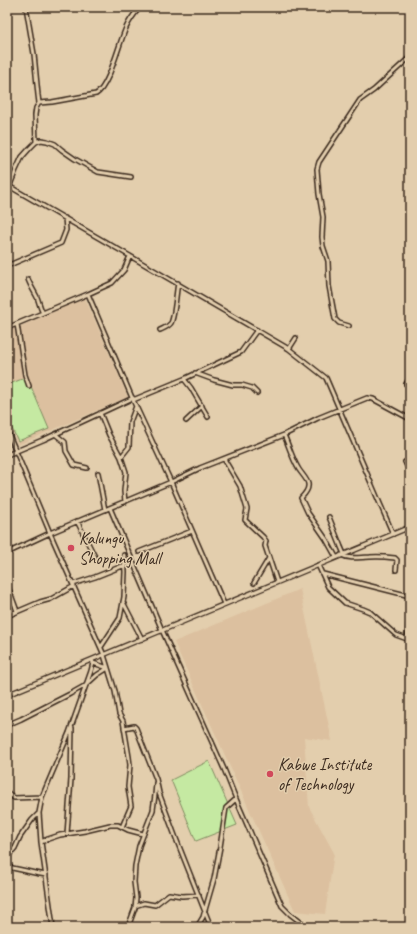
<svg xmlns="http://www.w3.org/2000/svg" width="417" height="934" viewBox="0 0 417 934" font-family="Caveat,sans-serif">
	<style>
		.built { fill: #dcc09f }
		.green { fill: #c5e9a2; stroke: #808a60 }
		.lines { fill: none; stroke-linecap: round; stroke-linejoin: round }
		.minor-casing { stroke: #3b2a1e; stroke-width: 6 }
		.tertiary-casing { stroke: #3b2a1e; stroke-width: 6 }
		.minor { stroke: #e3cead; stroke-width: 3 }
		.tertiary { stroke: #e3cead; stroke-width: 3.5 }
		.poi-dot { fill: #d1495b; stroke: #e3cead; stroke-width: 1.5 }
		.labels { text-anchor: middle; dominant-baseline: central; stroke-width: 3; stroke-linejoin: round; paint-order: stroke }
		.poi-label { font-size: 17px; fill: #3b2a1e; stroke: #e3cead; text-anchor: start }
	</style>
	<rect width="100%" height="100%" fill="#e3cead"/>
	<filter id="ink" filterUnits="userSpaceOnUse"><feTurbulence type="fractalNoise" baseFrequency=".025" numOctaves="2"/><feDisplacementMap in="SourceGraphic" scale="8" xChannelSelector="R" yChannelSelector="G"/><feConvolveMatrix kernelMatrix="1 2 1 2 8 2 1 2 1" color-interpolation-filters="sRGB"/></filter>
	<g filter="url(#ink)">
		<path class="built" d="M85 298 128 397 18 445 7 419V332Z
			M300 589 332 741 304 737 309 807 334 853 325 914 295 911 174 642Z"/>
		<path class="green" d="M27 377 49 429 18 441 7 418V385Z
			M209 761 237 825 196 841 171 780Z"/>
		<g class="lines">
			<g class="minor-casing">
				<path id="minor" d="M26 7 34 54 38 95 39 103 36 108 35 115 36 142
					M39 103 52 102 96 94C109 87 119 43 126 28 129 21 135 13 140 7
					M7 185 130 256 289 349 326 378 393 534
					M7 193 16 170 22 157 30 148 36 142 41 140 47 141 55 144 62 150 75 159 98 172 131 177
					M7 266 61 243 66 230 65 218
					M28 279C30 285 34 291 37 297 39 302 40 308 43 313
					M88 294 133 400 171 482 224 604
					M17 324 25 375 29 386
					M349 326 339 323 335 319 329 286 328 261 323 246 322 237 323 217 319 194 317 169 319 162 360 100 374 90 410 57
					M7 328 88 294 112 283 124 270 130 256
					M160 330C164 328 168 327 171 323 175 315 176 293 178 283
					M289 349 296 338
					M195 373 214 380 233 385H242L252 388 257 393
					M184 379 191 388 208 417
					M406 384 410 378
					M133 400 184 379 241 352 257 330
					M100 413 109 435 121 457
					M186 421 202 406
					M7 430 50 533 104 655 115 691 119 714 123 721 129 757 130 765 128 787 131 806 122 827
					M55 434 65 442 66 451 74 465 87 468
					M284 435C289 446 292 458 298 468 300 472 308 480 308 484 309 489 304 495 301 498L308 513 326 539 336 557
					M7 455 45 439 133 398
					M224 459 240 486 247 509 245 520 263 537 266 541 265 546 277 582
					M405 462 410 472
					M98 473 105 510
					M125 502 124 491 126 472 121 457 129 447 130 422 136 406
					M110 508 162 630 224 769 236 799 282 906 290 914 307 927
					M329 517 341 547 344 554
					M77 521 95 557
					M139 552 192 531
					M7 553 50 533 171 482 200 468 284 435 318 418 367 398 373 399 410 419
					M341 555C351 560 360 557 370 557 378 556 387 557 395 558L397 560 396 570
					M318 565 328 587 345 603 363 609 370 612 396 635 410 640
					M323 574 410 596
					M254 583 269 558
					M7 584 17 611
					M73 584 95 577 125 565
					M123 602 142 639
					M7 616 40 602 51 599 74 586
					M407 639 410 614
					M101 647 120 618 124 597 125 572 124 555
					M93 663 108 668
					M7 725 21 719 70 694 86 685 97 675 108 668
					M124 728 134 726 136 728 156 779 159 793 177 841 211 927
					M7 792 14 798 42 797
					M39 813 41 842 53 927
					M67 834 71 779 72 728
					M41 842 48 839 60 835 85 831 110 825H118L128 830 143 834
					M7 857 15 848 20 837 32 820 39 813 42 797 69 733 91 671 93 663 92 660
					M7 867C20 869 32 873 46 875
					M135 906 144 903 155 905 169 894 182 896 199 895
					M128 927 135 908 136 898 134 882 135 866 139 846 153 810 155 795 156 783
					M197 927 203 917 214 879 220 847 226 808 236 799"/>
			</g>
			<g class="tertiary-casing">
				<path id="tertiary" d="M7 695 410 527"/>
			</g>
			<use href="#minor" class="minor"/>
			<use href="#tertiary" class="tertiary"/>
		</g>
	</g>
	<g class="poi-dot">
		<circle cx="71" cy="548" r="4"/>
		<circle cx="270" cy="774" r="4"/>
	</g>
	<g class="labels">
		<g class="poi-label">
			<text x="79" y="538">Kalungu<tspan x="79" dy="20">Shopping Mall</tspan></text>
			<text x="278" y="764">Kabwe Institute<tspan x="278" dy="20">of Technology</tspan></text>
		</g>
	</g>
	<rect width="417" height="934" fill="none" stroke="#e3cead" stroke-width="24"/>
	<rect x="12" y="12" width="393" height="910" fill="none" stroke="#3b2a1e" stroke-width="1.5" filter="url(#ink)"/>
</svg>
